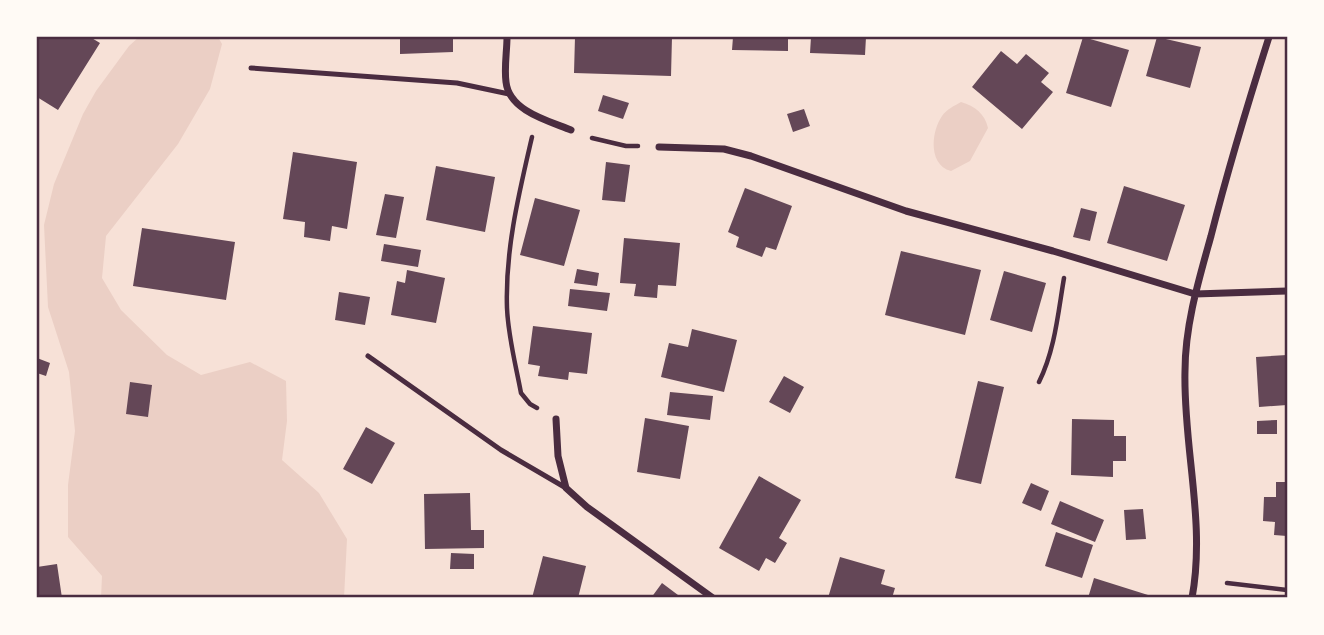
<svg xmlns="http://www.w3.org/2000/svg" width="1324" height="635" viewBox="0 0 1324 635" font-family="Helvetica,sans-serif">
	<style>
		.green { fill: #ebcfc5 }
		.building { fill: #644757 }
		.lines { fill: none; stroke-linecap: round; stroke-linejoin: round }
		.path { stroke: #4a2c40; stroke-width: 4.5 }
		.service { stroke: #4a2c40; stroke-width: 5 }
		.minor { stroke: #4a2c40; stroke-width: 7 }
		.neatline { fill: none; stroke: #4a2c40; stroke-width: 2.5 }
	</style>
	<rect width="100%" height="100%" fill="#f7e1d7"/>
	<path class="green" d="M139 37H218L222 44 210 89 178 144 106 236 102 278 121 310 167 355 201 375 250 362 286 381 287 421 282 460 319 493 347 539 344 598H101L102 576 68 537V485L75 431 69 372 48 307 44 225 54 184 83 114 96 91 129 46Z
		M961 102C975 106 985 114 988 128L970 161 951 171C928 165 931 132 942 116 947 109 954 106 961 102Z"/>
	<path class="building" d="M37 37H90L100 43 58 110 37 97Z
		M400 37H453V52L400 54Z
		M575 37H672L671 76 574 73Z
		M733 37H788V51L732 50Z
		M811 37H866L865 55 810 53Z
		M1083 37 1129 50 1111 107 1066 93Z
		M1157 37 1201 47 1190 88 1146 76Z
		M1001 51 1017 64 1026 54 1049 73 1041 82 1053 92 1022 129 972 87Z
		M603 95 629 103 623 119 598 111Z
		M804 109 810 126 793 132 787 114Z
		M293 152 357 162 347 229 332 226 330 241 304 237 305 222 283 219Z
		M606 162 630 165 625 202 602 200Z
		M436 166 495 177 485 232 426 220Z
		M1124 186 1185 205 1167 261 1107 243Z
		M745 188 792 206 776 250 766 247 762 257 736 247 739 237 728 232Z
		M385 194 404 197 396 238 376 235Z
		M535 198 580 210 564 266 520 255Z
		M1081 208 1097 212 1090 241 1073 237Z
		M142 228 235 242 226 300 133 286Z
		M624 238 680 243 676 286 658 285 657 298 634 296 636 284 620 283Z
		M384 244 421 250 418 267 381 261Z
		M901 251 981 270 965 335 885 315Z
		M577 269 599 273 597 286 574 283Z
		M407 270 445 278 436 323 391 315 397 281 405 283Z
		M1004 271 1046 283 1032 332 990 320Z
		M570 289 610 293 607 311 568 306Z
		M339 292 370 297 365 325 335 320Z
		M533 326 592 333 587 374 569 372 568 380 538 376 540 366 528 364Z
		M692 329 737 340 724 392 661 377 669 343 688 347Z
		M1287 355V405L1259 407 1256 357Z
		M37 358 50 363 46 376 37 373Z
		M784 376 804 387 790 413 769 402Z
		M978 381 1004 387 981 484 955 478Z
		M130 382 152 385 148 417 126 414Z
		M670 392 713 396 710 420 667 415Z
		M645 418 689 426 680 479 637 472Z
		M1072 419 1114 420V436H1126V461H1113V477L1071 475Z
		M1277 420V434H1257V421Z
		M366 427 395 443 372 484 343 469Z
		M759 476 801 500 779 538 787 543 775 563 766 558 759 571 719 548Z
		M1276 482H1287V536L1274 535 1275 522 1263 521 1264 497H1276Z
		M1031 483 1049 491 1041 511 1022 503Z
		M470 493 471 530H484V548L425 549 424 494Z
		M1060 501 1104 520 1095 542 1051 524Z
		M1143 509 1146 539 1126 540 1124 510Z
		M1056 532 1093 545 1082 578 1045 566Z
		M451 553 474 554V569H450Z
		M543 556 586 566 578 598H532Z
		M840 557 885 570 881 584 895 588 892 598H828Z
		M57 564 62 598H37V567Z
		M1094 578 1148 595 1147 598H1088Z
		M662 583 682 598H651Z"/>
	<g class="lines">
		<path class="path" d="M532 137C519 193 505 250 507 308 508 336 516 366 521 393L530 404 537 408
			M592 138 626 146H638
			M1039 382C1055 350 1058 313 1064 278
			M1227 583 1287 590"/>
		<path class="service" d="M251 68 457 83 509 94
			M368 356 501 450 566 488"/>
		<path class="minor" d="M507 37C507 51 504 68 506 82 509 111 549 121 571 130
			M659 147 724 149 751 156 906 211 1053 251 1195 294 1287 291
			M556 419 558 456 566 488 587 507 713 598
			M1192 598C1206 522 1183 447 1185 371 1185 325 1199 279 1211 236 1228 169 1248 103 1269 37"/>
	</g>
	<rect width="1324" height="635" fill="none" stroke="#fffaf5" stroke-width="77"/>
	<rect x="38" y="38" width="1248" height="558" class="neatline"/>
</svg>
